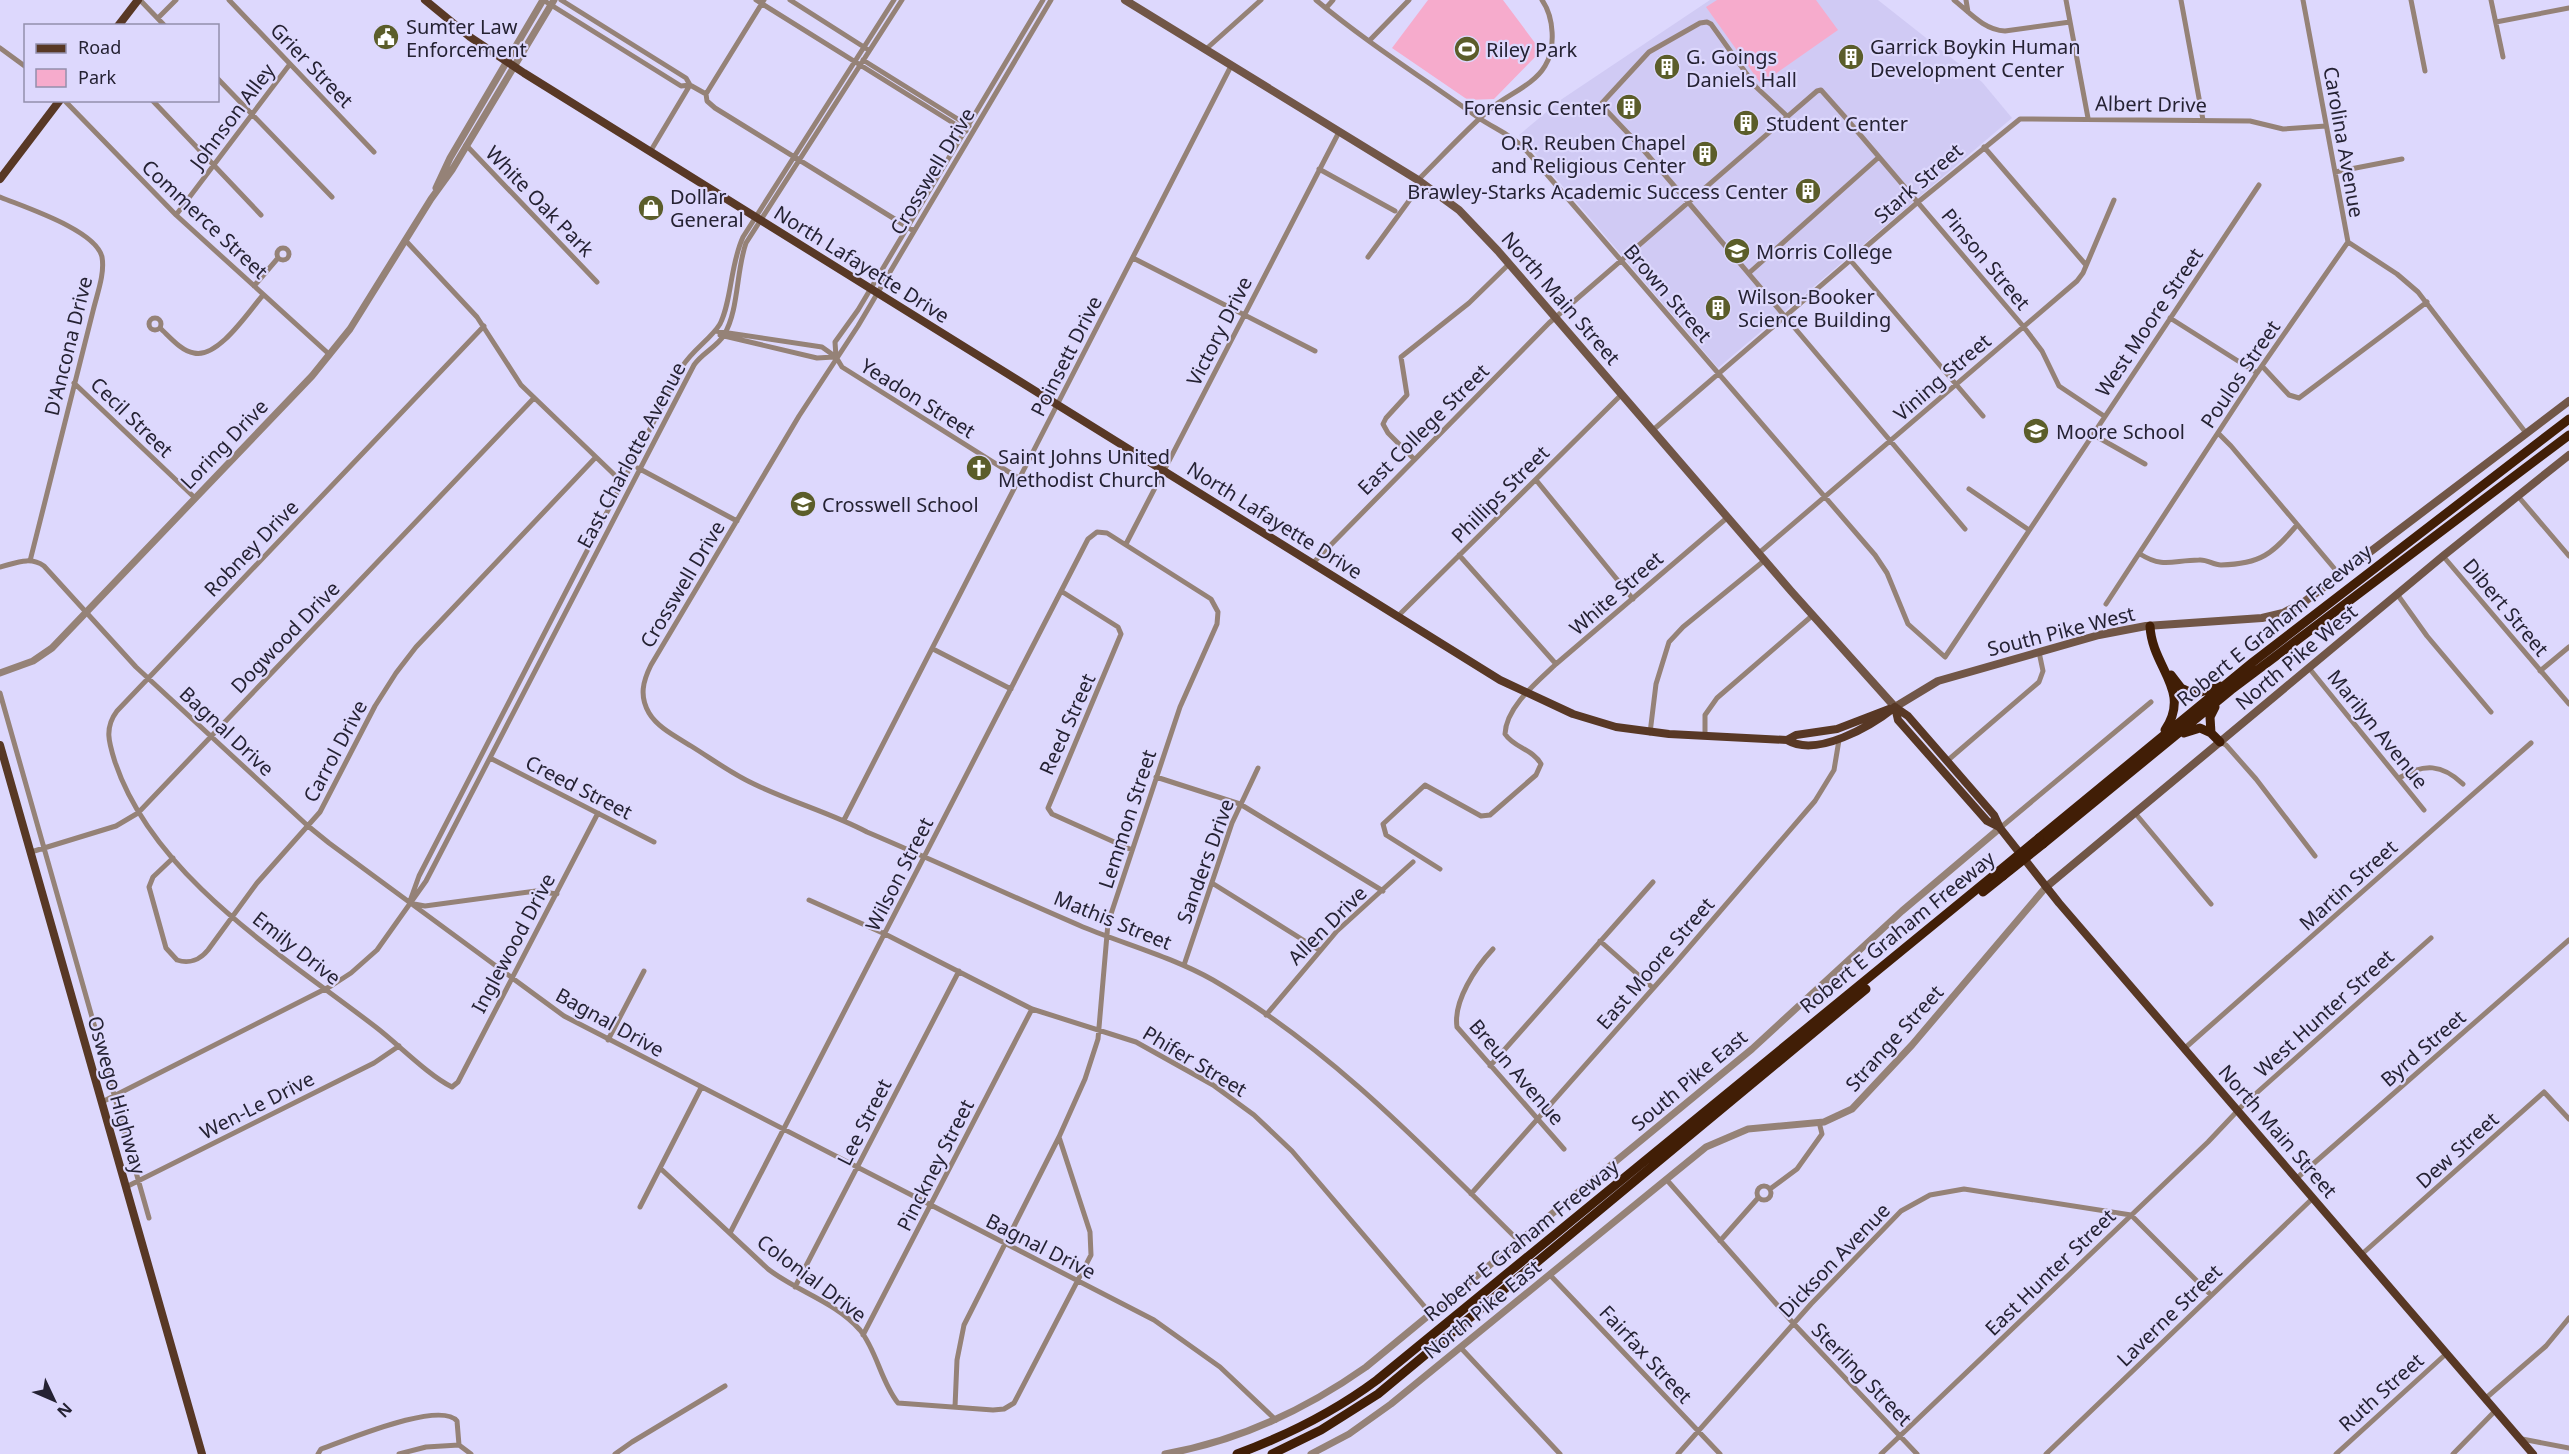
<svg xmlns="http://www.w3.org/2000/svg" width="2569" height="1454" viewBox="0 0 2569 1454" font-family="'Noto Sans',sans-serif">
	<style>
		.built { fill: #d0caf4 }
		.green { fill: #f6abcc }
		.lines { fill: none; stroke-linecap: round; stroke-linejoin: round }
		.minor { stroke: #958277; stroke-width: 5 }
		.tertiary { stroke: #958277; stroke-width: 7 }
		.secondary { stroke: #715647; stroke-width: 8 }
		.primary { stroke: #583825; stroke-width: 8 }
		.motorway { stroke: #411e06; stroke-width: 9 }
		.motorway-bridge { stroke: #411e06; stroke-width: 9 }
		.labels { text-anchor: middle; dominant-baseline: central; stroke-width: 4.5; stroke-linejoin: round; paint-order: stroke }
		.poi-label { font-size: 20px; fill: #252233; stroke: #ddd8fd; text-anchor: start }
		.street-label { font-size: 20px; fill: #252233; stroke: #ddd8fd }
	</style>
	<rect width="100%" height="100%" fill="#ddd8fd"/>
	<path class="built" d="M1710 0H1878L1982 82 2012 118 1718 368 1519 135 1562 99Z"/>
	<path class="green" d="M1428 0H1503L1541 51 1494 99 1468 100 1392 48Z
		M1717 0H1816L1838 30 1761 84 1706 7Z"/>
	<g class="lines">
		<path class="minor" d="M140 0 165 26
			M229 0 374 152
			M543 0 681 86 690 85
			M561 0 686 78 690 85 706 94 707 101 715 108 914 231
			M756 0 966 131
			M790 0 867 49
			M1051 0 858 326 799 416 651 665C643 681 639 696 649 713 658 728 677 737 691 746 712 759 732 774 754 784 791 802 831 813 867 832 940 863 1011 896 1083 927 1127 945 1172 957 1213 980 1330 1048 1424 1147 1519 1241
			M1316 0C1366 42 1423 78 1476 116 1494 129 1508 132 1525 149L1875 555 1887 573 1908 624 1945 657 2259 185
			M1954 0C1969 12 1984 30 2005 31L2070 22
			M1966 0 1968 12
			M2066 0 2088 118
			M2181 0 2203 120
			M2303 0 2348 242 2397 274 2418 292 2526 433
			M2411 0 2425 71
			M2491 0 2503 57
			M1326 8 1333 0
			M158 18 176 0
			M2496 22 2569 8
			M1370 40 1409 0
			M0 48 26 67
			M1205 50 1261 0
			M863 60 969 126
			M218 79 332 197
			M706 94 764 0
			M64 100 176 215 330 355
			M152 100 261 215
			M1787 116 1756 87 1711 24 1707 22 1700 23 1649 52 1602 103 1605 109 1640 146 1688 202 1965 529
			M466 145 597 282
			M1984 147 2086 265
			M650 152 690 85
			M1319 169 1395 211
			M2335 172 2402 159
			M1418 180C1442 156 1465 131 1490 109 1507 95 1534 85 1545 66 1556 48 1554 17 1542 0
			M0 197C24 207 96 230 102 257 105 274 97 294 93 311L30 561
			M176 215 290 64
			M406 241 477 317 521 385 622 482
			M277 254a6 6 0 1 1 12 0a6 6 0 1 1-12 0Z
			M1368 257 1422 183
			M1133 258 1315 351
			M1851 261 1983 416
			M1749 273 1879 157
			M254 286 278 258
			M149 324a6 6 0 1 1 12 0a6 6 0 1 1-12 0Z
			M2170 318 2257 373
			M484 326 117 711C104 728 109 743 115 762 154 878 284 956 377 1028 399 1045 428 1075 452 1087L458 1082 598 813
			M160 328C169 336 181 351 194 353 218 359 249 311 263 295
			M715 331 822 347 836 357 842 367 1020 479
			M720 335 817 358 834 357
			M836 357 835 342 858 310 1043 0
			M2262 366 2289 395 2299 398 2427 302
			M74 383 195 498
			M1653 430 1918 202 2020 119 2250 121 2283 129 2326 126
			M2218 433 2231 446 2339 574
			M2092 434 2145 464
			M1414 459 1388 433 1383 424 1386 418 1407 395 1401 357 1469 303 1509 264
			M638 468 737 521
			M1536 480 1633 599
			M1969 489 2029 530
			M2517 495 2569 556
			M1126 544 1339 132
			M1759 553 2077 281 2083 273 2114 200
			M2140 554C2164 569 2173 560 2199 560 2207 559 2213 565 2221 565 2261 564 2272 554 2297 525
			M1459 555 1556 664
			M2443 556 2569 704
			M1313 563 1549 323 1817 91 1821 90 1845 117 2023 326 2042 351 2059 386 2104 416
			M0 567C16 563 30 556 44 566L136 667 308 826 329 843 564 1016 1154 1320 1220 1367 1276 1420
			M1061 591 1118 627 1121 634 1048 808 1052 814 1132 850
			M2397 594 2427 636 2491 712
			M2106 604 2257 373 2348 242
			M1398 616 1622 394
			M933 649 1011 689
			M2309 668 2424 810
			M2540 671 2569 647
			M0 693 149 1218
			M1650 733 1656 684 1669 642 1683 627 1765 560
			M1705 735V715L1717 698 1813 615
			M2220 742 2226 745 2256 779 2315 856
			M490 758 654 842
			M1947 761 2039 682 2043 671 2039 652
			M1156 777 1240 804 1383 891
			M2399 778C2424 763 2442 764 2463 784
			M2135 813 2211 904
			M844 820 1231 66
			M2000 828 2151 702
			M31 852 116 826 138 813 534 398
			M173 858 153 877 149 887 166 948 177 960C189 964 200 960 208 950L257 883 320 812 375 706 396 673 416 647 596 457
			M1440 869 1386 835 1383 824 1425 785 1481 816 1490 815 1536 775 1541 764C1533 749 1514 748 1505 734 1506 707 1537 682 1556 664L1728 517
			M1212 883 1319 950
			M809 900 885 934 1032 1009 1136 1042 1213 1085 1254 1115 1292 1151 1431 1314
			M410 901 419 876 682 367C692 350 711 339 720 324 732 300 730 265 743 237L894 0
			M414 904 425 906 536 891 557 894
			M1600 941 1653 988
			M1493 949C1476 967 1453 1001 1457 1027L1564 1149
			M1184 965 1232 823 1258 768
			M1266 1015 1337 931 1413 862
			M608 1040 644 971
			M2185 1048 2531 743
			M1490 1066 1653 882
			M102 1102 331 986 351 973 377 950 426 881 694 365C702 353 717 347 724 335 739 310 736 271 746 243L902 0
			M660 1168 768 1269C796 1291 836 1302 860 1330 877 1351 881 1382 898 1403L993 1410 1004 1409 1014 1403 1091 1255 1090 1232 1059 1137 1085 1079 1098 1039 1108 923 1180 707 1217 624 1218 612 1211 599 1107 533 1097 532 1088 539 730 1233
			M2297 1178 2569 940
			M1666 1179 1794 1324 1917 1454
			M1757 1193a7 7 0 1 1 14 0a7 7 0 1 1-14 0Z
			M126 1187 374 1063 399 1046
			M1770 1189 1797 1169 1822 1134 1819 1122
			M1471 1194 1673 966 1815 801 1834 770 1839 740
			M640 1207 701 1088
			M1720 1241 1758 1198
			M2362 1254 2544 1092 2569 1119
			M1550 1275 1720 1454
			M795 1287 959 971
			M863 1335 1032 1009
			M1461 1348 1560 1454
			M2486 1398 2546 1346 2569 1318
			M955 1407 957 1360 964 1325 1059 1137
			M2522 1439 2569 1448
			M459 1445 471 1454
			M318 1454 321 1449C345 1441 440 1400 457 1421L459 1445 426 1447 399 1454
			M615 1454 632 1442 725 1386
			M1678 1454 1811 1304 1901 1211 1930 1195 1964 1189 2131 1215 2211 1295
			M1881 1454 2208 1142 2243 1105 2431 938
			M2046 1454 2313 1198
			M2336 1454 2447 1353
			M2453 1454 2496 1410"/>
		<path class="tertiary" d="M436 188 450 158 543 0
			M0 673 33 661 52 648 312 376 350 329 431 199 452 170 554 0
			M1165 1454C1239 1441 1305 1410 1366 1367L1752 1049 1902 911 2000 828
			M1311 1454 1349 1434 1391 1404 1706 1147 1748 1129 1824 1122 1852 1109 1912 1045 2046 887"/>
		<path class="secondary" d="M1125 0 1418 180 1459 210 1498 251 1791 591 1895 707 1938 681 2099 635 2146 626 2262 618 2283 613 2304 602 2569 401
			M2046 887 2443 556 2569 455"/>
		<path class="primary" d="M425 0 470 37 524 73 1500 680 1573 714 1616 727 1669 734 1787 740C1817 758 1871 726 1895 707
			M118 26 138 0
			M0 179 60 100
			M1895 707 1908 716 1994 815 2000 828 2059 903 2533 1454
			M1895 707 1898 720 1987 821 1999 827
			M1787 740 1796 735 1837 729 1889 709
			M0 745 202 1454"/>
		<path class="motorway" d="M2150 626C2152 668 2192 690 2165 730
			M2171 675 2181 688 2194 694 2220 686
			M2184 733 2200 728 2211 733 2220 742
			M2211 733 2210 717 2215 707
			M2039 838 2253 662 2569 419
			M2043 844 2231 690 2569 435
			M1983 892 2003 876
			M1237 1454C1288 1435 1334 1412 1377 1380L1999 871
			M1272 1454 1321 1430 1378 1394 1866 989"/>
		<path class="motorway-bridge" d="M1999 871 2039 838
			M2003 876 2043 844"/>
	</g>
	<defs>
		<g id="civic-disc" transform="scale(1.35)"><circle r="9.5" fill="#5b5d2a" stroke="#ddd8fd"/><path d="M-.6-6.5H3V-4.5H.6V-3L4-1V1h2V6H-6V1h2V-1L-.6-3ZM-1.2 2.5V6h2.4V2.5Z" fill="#fff"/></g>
		<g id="stadium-disc" transform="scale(1.35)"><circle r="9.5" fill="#5b5d2a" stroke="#ddd8fd"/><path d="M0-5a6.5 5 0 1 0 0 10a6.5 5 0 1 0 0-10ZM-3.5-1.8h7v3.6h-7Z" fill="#fff"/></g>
		<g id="building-disc" transform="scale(1.35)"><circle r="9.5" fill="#5b5d2a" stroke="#ddd8fd"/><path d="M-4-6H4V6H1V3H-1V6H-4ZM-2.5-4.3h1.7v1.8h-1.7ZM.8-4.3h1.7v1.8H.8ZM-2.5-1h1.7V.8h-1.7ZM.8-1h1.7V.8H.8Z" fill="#fff"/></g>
		<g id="shop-disc" transform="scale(1.35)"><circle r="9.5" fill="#5b5d2a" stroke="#ddd8fd"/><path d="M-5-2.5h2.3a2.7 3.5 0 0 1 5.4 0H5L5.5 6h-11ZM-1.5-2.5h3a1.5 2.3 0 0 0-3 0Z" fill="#fff"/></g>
		<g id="university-disc" transform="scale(1.35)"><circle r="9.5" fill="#5b5d2a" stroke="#ddd8fd"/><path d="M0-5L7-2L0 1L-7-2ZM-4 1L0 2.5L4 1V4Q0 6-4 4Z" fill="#fff"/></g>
		<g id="school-disc" transform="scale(1.35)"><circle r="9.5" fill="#5b5d2a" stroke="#ddd8fd"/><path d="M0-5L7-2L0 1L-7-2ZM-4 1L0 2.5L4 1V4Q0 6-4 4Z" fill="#fff"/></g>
		<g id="church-disc" transform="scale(1.35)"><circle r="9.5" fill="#5b5d2a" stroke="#ddd8fd"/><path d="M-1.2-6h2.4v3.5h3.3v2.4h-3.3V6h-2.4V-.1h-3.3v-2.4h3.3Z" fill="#fff"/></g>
	</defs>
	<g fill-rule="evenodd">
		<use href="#civic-disc" x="386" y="37"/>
		<use href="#stadium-disc" x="1467" y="49"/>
		<use href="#building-disc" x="1851" y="57"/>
		<use href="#building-disc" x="1667" y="67"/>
		<use href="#building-disc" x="1629" y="107"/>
		<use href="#building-disc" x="1746" y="123"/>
		<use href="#building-disc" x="1705" y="154"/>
		<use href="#building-disc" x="1808" y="191"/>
		<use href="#shop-disc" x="651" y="208"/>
		<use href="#university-disc" x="1737" y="251"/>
		<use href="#building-disc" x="1718" y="308"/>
		<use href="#school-disc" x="2036" y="431"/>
		<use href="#church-disc" x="979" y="468"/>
		<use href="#school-disc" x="803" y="504"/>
	</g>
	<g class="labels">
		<g class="poi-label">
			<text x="406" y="26">Sumter Law<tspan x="406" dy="23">Enforcement</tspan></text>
			<text x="1870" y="46">Garrick Boykin Human<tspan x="1870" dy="23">Development Center</tspan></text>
			<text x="1486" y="49">Riley Park</text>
			<text x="1686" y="56">G. Goings<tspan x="1686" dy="23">Daniels Hall</tspan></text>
			<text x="1610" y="107" text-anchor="end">Forensic Center</text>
			<text x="1766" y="123">Student Center</text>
			<text x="1686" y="142" text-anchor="end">O.R. Reuben Chapel<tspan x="1686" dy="23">and Religious Center</tspan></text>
			<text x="1788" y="191" text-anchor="end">Brawley-Starks Academic Success Center</text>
			<text x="670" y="196">Dollar<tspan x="670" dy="23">General</tspan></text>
			<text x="1756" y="251">Morris College</text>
			<text x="1738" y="296">Wilson-Booker<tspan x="1738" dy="23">Science Building</tspan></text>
			<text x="2056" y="431">Moore School</text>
			<text x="998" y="456">Saint Johns United<tspan x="998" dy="23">Methodist Church</tspan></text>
			<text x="822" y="504">Crosswell School</text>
		</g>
		<g class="street-label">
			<text transform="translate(312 65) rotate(46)">Grier Street</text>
			<text transform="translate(2151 104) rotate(1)">Albert Drive</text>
			<text transform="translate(232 116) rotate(-53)">Johnson Alley</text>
			<text transform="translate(2344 142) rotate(80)">Carolina Avenue</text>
			<text transform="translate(932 171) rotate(-59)">Crosswell Drive</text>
			<text transform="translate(1918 183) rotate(-41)">Stark Street</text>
			<text transform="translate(540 201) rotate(46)">White Oak Park</text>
			<text transform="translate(205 219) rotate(43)">Commerce Street</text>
			<text transform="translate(1986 259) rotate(50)">Pinson Street</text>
			<text transform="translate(862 264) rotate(32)">North Lafayette Drive</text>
			<text transform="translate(1668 293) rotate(49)">Brown Street</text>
			<text transform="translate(1561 298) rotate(49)">North Main Street</text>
			<text transform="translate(2149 322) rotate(-56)">West Moore Street</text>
			<text transform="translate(1219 331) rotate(-63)">Victory Drive</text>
			<text transform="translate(68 346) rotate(-76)">D'Ancona Drive</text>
			<text transform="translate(1066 356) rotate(-63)">Poinsett Drive</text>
			<text transform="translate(2240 374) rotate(-56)">Poulos Street</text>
			<text transform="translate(1942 377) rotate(-41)">Vining Street</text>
			<text transform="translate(918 398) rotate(32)">Yeadon Street</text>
			<text transform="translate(132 417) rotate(44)">Cecil Street</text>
			<text transform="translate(1423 429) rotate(-45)">East College Street</text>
			<text transform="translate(224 444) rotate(-46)">Loring Drive</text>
			<text transform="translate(631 455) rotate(-62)">East Charlotte Avenue</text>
			<text transform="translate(1500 494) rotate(-45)">Phillips Street</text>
			<text transform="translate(1275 520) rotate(32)">North Lafayette Drive</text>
			<text transform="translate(251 548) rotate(-46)">Robney Drive</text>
			<text transform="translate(682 584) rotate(-59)">Crosswell Drive</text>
			<text transform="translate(1616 593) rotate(-41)">White Street</text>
			<text transform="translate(2506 607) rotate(50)">Dibert Street</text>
			<text transform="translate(2274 625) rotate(-39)">Robert E Graham Freeway</text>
			<text transform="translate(2061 631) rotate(-14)">South Pike West</text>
			<text transform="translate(285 637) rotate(-46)">Dogwood Drive</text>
			<text transform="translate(2296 657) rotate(-40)">North Pike West</text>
			<text transform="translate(1067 724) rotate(-66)">Reed Street</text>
			<text transform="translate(2378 729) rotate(51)">Marilyn Avenue</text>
			<text transform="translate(227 731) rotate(43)">Bagnal Drive</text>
			<text transform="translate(335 751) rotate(-62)">Carrol Drive</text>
			<text transform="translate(579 787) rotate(27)">Creed Street</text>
			<text transform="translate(1127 819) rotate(-72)">Lemmon Street</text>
			<text transform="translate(1205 861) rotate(-70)">Sanders Drive</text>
			<text transform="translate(899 874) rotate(-63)">Wilson Street</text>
			<text transform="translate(2348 885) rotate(-42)">Martin Street</text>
			<text transform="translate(1113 920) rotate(22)">Mathis Street</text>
			<text transform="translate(1327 925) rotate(-45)">Allen Drive</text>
			<text transform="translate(1897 932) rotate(-39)">Robert E Graham Freeway</text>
			<text transform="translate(513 943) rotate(-62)">Inglewood Drive</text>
			<text transform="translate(297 948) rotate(38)">Emily Drive</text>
			<text transform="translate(1655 963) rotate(-49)">East Moore Street</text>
			<text transform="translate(2324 1013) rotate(-42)">West Hunter Street</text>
			<text transform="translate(610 1022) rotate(29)">Bagnal Drive</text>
			<text transform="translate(1894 1038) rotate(-48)">Strange Street</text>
			<text transform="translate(2423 1048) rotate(-41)">Byrd Street</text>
			<text transform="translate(1195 1061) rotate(31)">Phifer Street</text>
			<text transform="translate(1517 1072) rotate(49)">Breun Avenue</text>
			<text transform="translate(1689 1080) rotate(-40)">South Pike East</text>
			<text transform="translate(117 1095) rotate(74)">Oswego Highway</text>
			<text transform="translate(257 1105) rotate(-27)">Wen-Le Drive</text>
			<text transform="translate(864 1122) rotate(-63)">Lee Street</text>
			<text transform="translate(2278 1131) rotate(49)">North Main Street</text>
			<text transform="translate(2457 1150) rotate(-42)">Dew Street</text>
			<text transform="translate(935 1165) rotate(-63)">Pinckney Street</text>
			<text transform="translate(1521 1240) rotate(-39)">Robert E Graham Freeway</text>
			<text transform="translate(1041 1246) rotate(27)">Bagnal Drive</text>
			<text transform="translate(1834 1260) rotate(-46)">Dickson Avenue</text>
			<text transform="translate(2050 1272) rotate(-44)">East Hunter Street</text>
			<text transform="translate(812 1278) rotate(37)">Colonial Drive</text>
			<text transform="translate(1482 1309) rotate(-39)">North Pike East</text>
			<text transform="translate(2169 1315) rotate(-44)">Laverne Street</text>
			<text transform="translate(1646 1354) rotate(47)">Fairfax Street</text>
			<text transform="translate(1862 1374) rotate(46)">Sterling Street</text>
			<text transform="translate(2381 1392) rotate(-42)">Ruth Street</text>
		</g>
	</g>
	<rect x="24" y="24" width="195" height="78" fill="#ddd8fd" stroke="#938fac" stroke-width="1.5"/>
	<rect x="36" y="44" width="30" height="9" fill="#583825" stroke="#938fac" stroke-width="1.5"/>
	<text x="78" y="54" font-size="18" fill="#252233">Road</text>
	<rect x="36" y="69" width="30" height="18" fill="#f6abcc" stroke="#938fac" stroke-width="1.5"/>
	<text x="78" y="84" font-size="18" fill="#252233">Park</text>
	<g transform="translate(54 1400) rotate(134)" stroke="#ddd8fd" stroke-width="4.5" paint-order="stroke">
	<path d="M0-4.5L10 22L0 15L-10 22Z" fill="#252233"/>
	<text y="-9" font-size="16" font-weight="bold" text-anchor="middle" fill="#252233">N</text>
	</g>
</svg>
